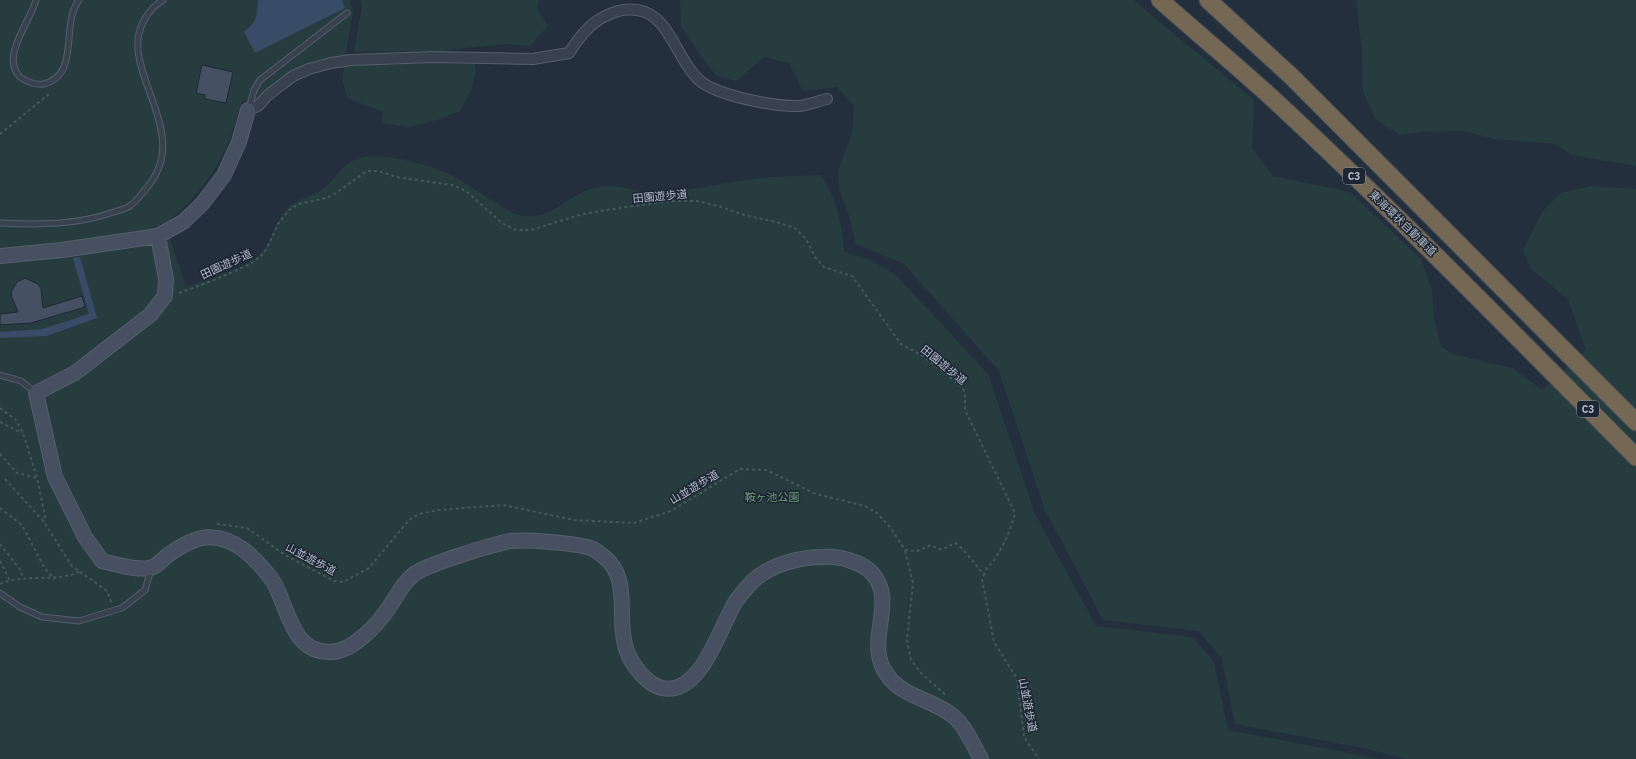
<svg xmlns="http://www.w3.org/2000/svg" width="1636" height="759" viewBox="0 0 1636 759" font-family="'IBM Plex Sans','Noto Sans JP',sans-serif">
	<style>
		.green { fill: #263c3f }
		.water { fill: #394c67 }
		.building { fill: #455162; stroke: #1f2835 }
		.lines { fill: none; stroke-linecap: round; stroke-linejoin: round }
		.lane-casing { stroke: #565f6c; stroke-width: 7 }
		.street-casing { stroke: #565f6c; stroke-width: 12 }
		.secondary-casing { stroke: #565f6c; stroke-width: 16 }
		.highway-casing { stroke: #434c59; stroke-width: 19 }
		.path { stroke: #44595c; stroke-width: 2; stroke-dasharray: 3 3; stroke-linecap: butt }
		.lane { stroke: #38414e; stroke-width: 5 }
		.street { stroke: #38414e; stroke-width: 10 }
		.secondary { stroke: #465061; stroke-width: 14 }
		.highway { stroke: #746855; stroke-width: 17 }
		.labels { text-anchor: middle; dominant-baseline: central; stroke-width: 3; stroke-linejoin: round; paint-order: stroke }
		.shield { fill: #1d2633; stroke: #878f9c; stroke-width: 1 }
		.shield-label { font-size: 10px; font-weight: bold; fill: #b4bcc9 }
		.street-label { font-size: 11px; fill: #b4bcc9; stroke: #1d2633 }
		.park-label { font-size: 11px; fill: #6b9a76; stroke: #1d2633 }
	</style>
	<rect width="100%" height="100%" fill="#242f3e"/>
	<path class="green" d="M0 0H350L353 12 345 57 314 64 256 103 243 100C237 117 232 134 225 150 211 179 190 204 165 224L186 287C207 280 249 268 263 251 273 239 275 222 287 209 297 199 311 197 323 189 335 180 341 166 354 160 377 150 429 164 451 175 471 186 491 200 510 212 546 228 562 197 594 188 620 181 637 195 660 193 694 190 727 182 760 178 780 176 801 176 821 175 836 198 843 224 844 252L870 260 894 273 988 374 1035 514 1096 626 1192 637 1214 662 1228 730 1379 759H0Z
		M360 0H539L537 8 548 26 530 46 506 44 437 51 354 52 362 6Z
		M680 0H1133L1254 100 1252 148 1273 176 1350 192 1421 259 1432 290 1434 318 1441 347 1456 355 1512 368 1542 390 1586 350 1568 299 1531 269 1523 250 1542 212 1560 193 1592 186 1636 189V759H1407L1363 748 1235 724 1222 659 1199 631 1103 620 1045 510 999 371 904 264 856 244 848 212 839 190 838 171 852 133 854 106 837 87 803 91 789 63 764 57 736 81 716 75 703 58 681 27Z
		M1356 0H1636V166L1571 155 1557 144 1495 139 1463 131 1423 132 1400 135 1375 119 1363 91 1362 52Z
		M474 60 476 71 472 88 460 111 435 121 408 127 381 123 383 112 348 98C344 86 339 76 346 64Z"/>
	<path class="water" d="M258 0H342L345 8 255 53 244 32C257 21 257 17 258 0Z
		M80 257 97 318 47 336 0 338V332L42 329 89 314 73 258Z"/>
	<path class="building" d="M202 65 233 72 226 103 205 99V95L196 93Z
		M25 278 38 284 41 289 43 308 82 296 85 307 31 323 0 325V314L18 312 12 298 11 292 17 282Z"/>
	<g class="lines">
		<g class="lane-casing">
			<path id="lane" d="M36 0C30 22 0 57 20 77 27 82 35 85 43 84 81 76 60 25 79 0
				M249 109 254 90 260 80 347 13
				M0 223C39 225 77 225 114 212 119 210 127 209 131 205 136 202 141 194 145 190 158 175 165 156 162 136 159 107 140 77 138 49 136 29 147 10 163 0
				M0 375 21 381 36 393
				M0 593 20 607 42 617 79 621 122 608 145 590 151 569"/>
		</g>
		<g class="street-casing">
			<path id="street" d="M248 110 258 106 268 95 293 76 309 69 331 63 351 60 434 57 533 59 569 53C582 33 594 18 618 11 669 0 671 54 699 80 717 96 776 107 800 106 809 105 818 101 827 99"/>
		</g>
		<g class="secondary-casing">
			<path id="secondary" d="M158 236 166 279 165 296 150 315 75 373 36 393 55 477 85 537 102 561C115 564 141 572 153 567 158 565 163 559 168 555 195 536 215 529 244 550 254 558 267 572 274 583 289 610 292 653 331 652 354 651 378 624 390 606 397 595 403 583 413 575 424 565 494 544 510 541 526 539 571 543 587 547 594 548 598 552 603 556 630 576 618 611 624 640 626 653 632 664 641 674 647 680 653 686 662 688 701 697 720 626 736 601 741 594 747 587 753 581 771 564 800 557 824 557 839 556 862 562 872 573 899 603 862 643 888 676 903 697 934 700 953 716 966 727 973 745 981 759
				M0 256 62 250 158 236 183 222 202 204 224 175 239 142 248 110"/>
		</g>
		<g class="highway-casing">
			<path id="highway" d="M1160 0C1197 33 1236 65 1272 98 1397 214 1516 336 1636 457
				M1208 0 1291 76 1636 422"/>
		</g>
		<path class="path" d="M0 134 48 95 50 91
			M179 293 212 281 250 264 261 256 267 248 278 224 289 210 299 204 326 198 336 193 367 171H378L397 177 452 185 466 191 502 223 516 230H531L583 214 613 209 669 201H697L718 206 744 215 776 222 795 228 806 239 815 257 824 267 852 276 901 344 923 356 962 387 965 393V410L1015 513C1011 529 1005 543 996 557 992 564 986 566 984 575
			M0 408 16 420 23 433 37 478 45 516 44 522
			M0 422 22 433
			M0 454 17 473 37 478
			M5 479 44 522 72 566 107 591 112 604
			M0 508 22 525 44 567 54 579
			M217 524 247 528 285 555 334 581 343 582 369 568 409 520 419 514 439 510 503 505 574 520 634 523 671 511 740 469 766 470 816 494 865 506 877 513 890 527 905 550 917 551 931 545C944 553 943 548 955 543 961 545 978 568 984 575L982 579 994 642 1017 679 1024 737 1039 759
			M0 544 19 568 24 579
			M905 551 913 583 907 640 911 660 922 674 947 696
			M0 561 10 581
			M0 584C26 573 52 583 79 572"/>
		<use href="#lane" class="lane"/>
		<use href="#street" class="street"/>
		<use href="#secondary" class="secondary"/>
		<use href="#highway" class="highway"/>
	</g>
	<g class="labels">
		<g class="shield">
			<rect x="1343" y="168" width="22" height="16" rx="3"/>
			<rect x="1577" y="401" width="22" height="16" rx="3"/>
		</g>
		<g class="shield-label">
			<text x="1354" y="176">C3</text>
			<text x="1588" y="409">C3</text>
		</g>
		<g class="street-label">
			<text transform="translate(660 196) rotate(-5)">田園遊歩道</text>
			<text transform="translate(1403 223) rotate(44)">東海環状自動車道</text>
			<text transform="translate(226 264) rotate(-25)">田園遊歩道</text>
			<text transform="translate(944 365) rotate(39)">田園遊歩道</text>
			<text transform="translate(694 487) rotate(-31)">山並遊歩道</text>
			<text transform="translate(311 559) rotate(28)">山並遊歩道</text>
			<text transform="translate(1028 705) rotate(79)">山並遊歩道</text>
		</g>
		<g class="park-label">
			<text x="772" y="497">鞍ヶ池公園</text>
		</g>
	</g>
</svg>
